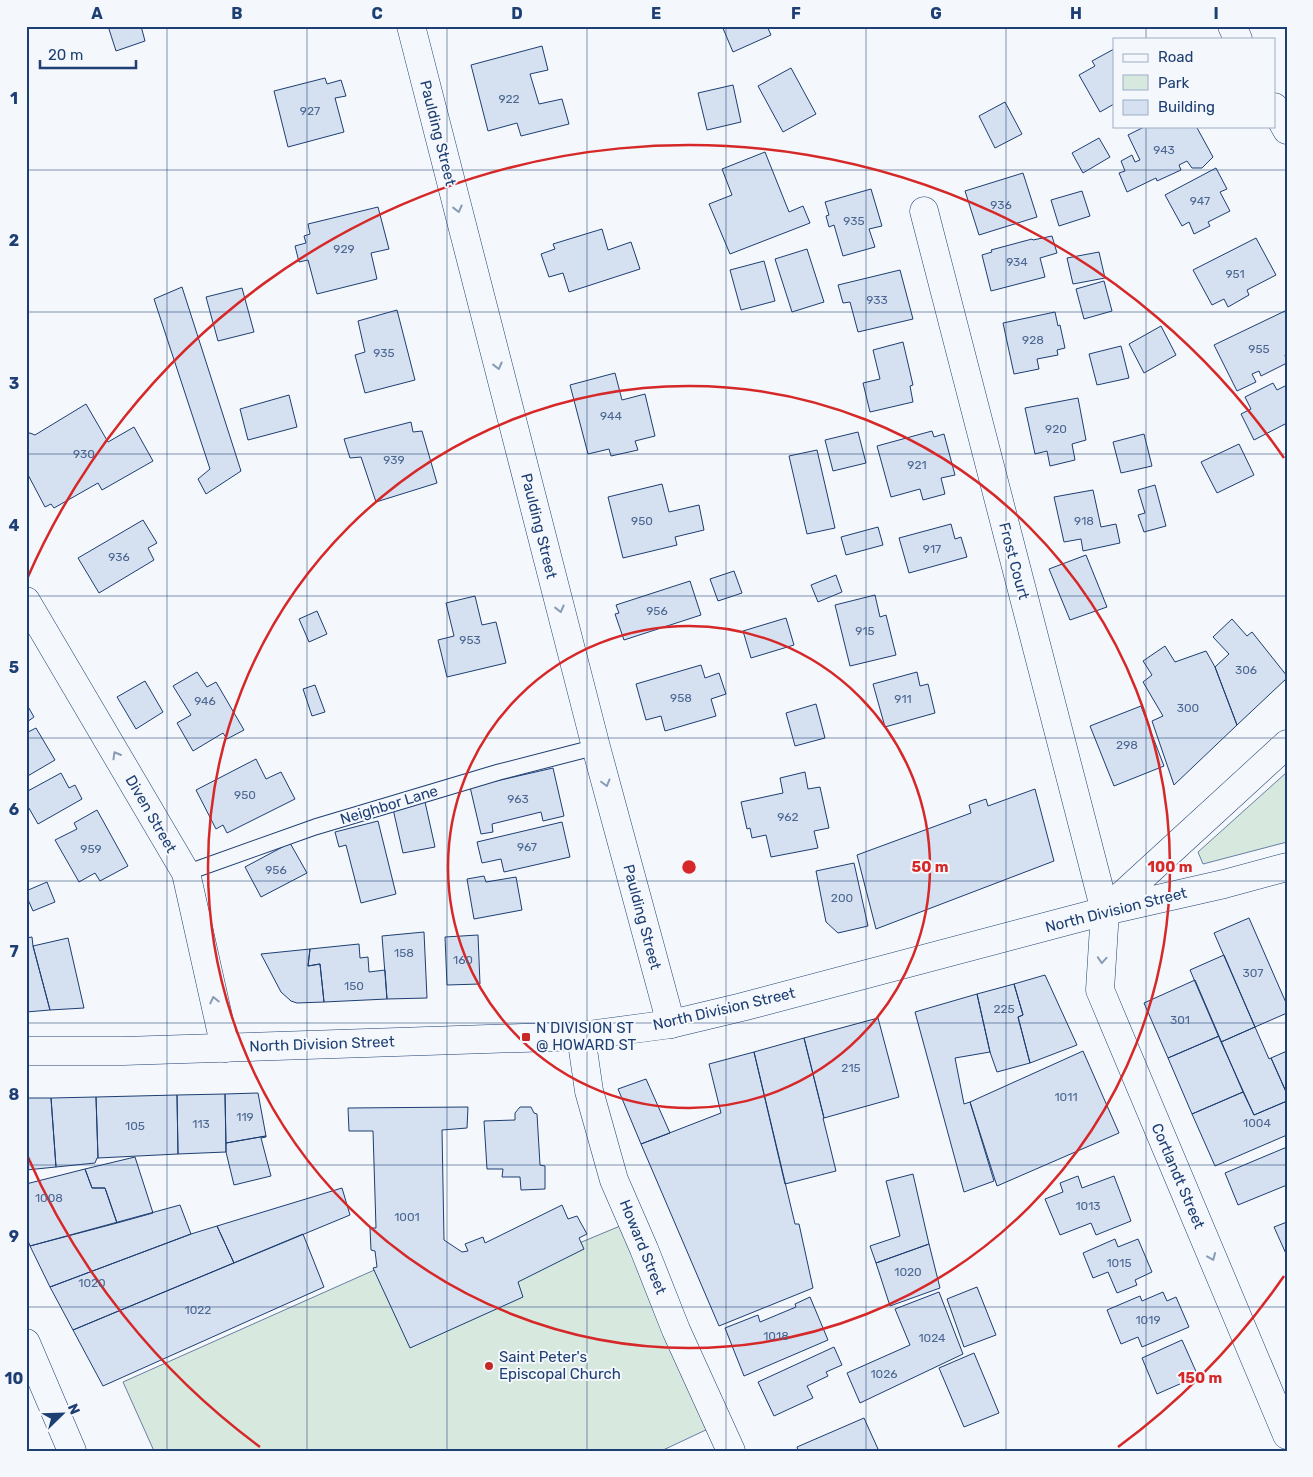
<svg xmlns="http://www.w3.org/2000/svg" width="1313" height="1477" viewBox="0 0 1313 1477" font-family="Rubik,sans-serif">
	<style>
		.green { fill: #d7e8df; stroke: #687fa3 }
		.building { fill: #d5e0f0; stroke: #1d3f73 }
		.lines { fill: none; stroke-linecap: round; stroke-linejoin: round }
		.lane-casing { stroke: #1d3f73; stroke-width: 17 }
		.street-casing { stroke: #1d3f73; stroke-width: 29 }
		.secondary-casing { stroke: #1d3f73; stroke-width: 29 }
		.primary-casing { stroke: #1d3f73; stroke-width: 29 }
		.lane { stroke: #f4f7fb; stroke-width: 15 }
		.street { stroke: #f4f7fb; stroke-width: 28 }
		.secondary { stroke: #f4f7fb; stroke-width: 28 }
		.primary { stroke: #f4f7fb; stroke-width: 28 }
		.oneway { stroke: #889bb7 }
		.grid { fill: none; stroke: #1d3f73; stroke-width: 1; stroke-opacity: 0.55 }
		.ring { fill: none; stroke: #d62828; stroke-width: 2.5 }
		.poi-dot { fill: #c62828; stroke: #f4f7fb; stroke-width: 2 }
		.labels { text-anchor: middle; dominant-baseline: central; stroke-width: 4; stroke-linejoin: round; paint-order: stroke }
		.number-label { font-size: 12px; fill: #4b6792 }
		.street-label { font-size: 15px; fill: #1d3f73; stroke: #f4f7fb }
		.poi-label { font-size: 15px; fill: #1d3f73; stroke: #f4f7fb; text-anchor: start }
		.centre { fill: #d62828; stroke: #f4f7fb; stroke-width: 2.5 }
		.ring-label { font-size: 15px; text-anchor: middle; font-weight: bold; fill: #d62828; stroke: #f4f7fb; stroke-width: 4; stroke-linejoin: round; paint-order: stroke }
		.neatline { fill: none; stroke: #1d3f73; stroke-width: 2 }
		.grid-label { font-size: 16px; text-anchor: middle; font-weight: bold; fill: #1d3f73 }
	</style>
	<rect width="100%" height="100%" fill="#f4f7fb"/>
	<path class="green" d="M1287 772V842L1203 864 1198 852Z
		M632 1221 710 1428 661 1451H154L123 1382 390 1263 419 1310Z"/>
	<path class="building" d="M108 26H141L145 41 116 51Z
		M722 26H767L771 35 733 52Z
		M542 46 548 70 530 74 539 104 562 99 569 124 521 136 517 123 488 131 471 65Z
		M1114 49V104L1100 112 1079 75 1095 66 1092 61Z
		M791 68 816 114 783 132 758 86Z
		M325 78 327 84 341 80 346 96 335 98 344 132 288 147 274 91Z
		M733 85 741 122 707 130 698 93Z
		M1005 102 1022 134 995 148 979 116Z
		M1146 126H1196L1213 157 1202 168H1192L1187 161 1179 165 1181 170 1157 181 1156 178 1127 192 1119 173 1125 171 1121 161 1132 155 1135 162 1140 160 1128 135Z
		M1099 138 1110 157 1083 173 1072 153Z
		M765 152 789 212 803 206 810 223 730 254 709 204 732 195 722 169Z
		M1216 168 1227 189 1220 192 1230 211 1208 222 1210 226 1194 234 1189 222 1182 226 1165 195Z
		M1023 173 1037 217 979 235 965 191Z
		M871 189 882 226 869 229 875 247 843 256 834 225 829 227 826 216 829 215 825 202Z
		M1082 191 1090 216 1059 226 1051 200Z
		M378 207 389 249 371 253 377 279 317 294 308 260 299 262 295 246 306 243 304 236 310 234 308 224Z
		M602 229 608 250 631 242 640 269 569 292 563 273 549 277 541 254 555 249 553 244Z
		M1052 236 1057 253 1040 258 1045 277 991 291 982 255 992 252 991 250 1032 239 1033 240Z
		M1256 238 1276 275 1247 290 1249 295 1228 307 1224 299 1212 305 1193 270Z
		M807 249 824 302 792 312 775 259Z
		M1099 252 1105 278 1073 284 1067 258Z
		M764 261 775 301 741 310 730 270Z
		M900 270 913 319 858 332 850 302 843 303 838 285Z
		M1104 281 1112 311 1084 319 1076 289Z
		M182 287 241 471 206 494 198 479 210 469 154 299Z
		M242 288 254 332 218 341 206 297Z
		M397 310 415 380 365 393 355 355 365 352 358 321Z
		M1287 310V354L1285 355 1287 363 1261 376 1259 371 1252 374 1256 382 1237 391 1214 345Z
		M1055 312 1058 326 1060 325 1065 348 1057 350 1058 355 1037 359 1039 369 1014 374 1003 323Z
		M1161 326 1176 355 1144 373 1129 344Z
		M903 342 913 385 910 386 913 402 870 412 863 383 880 379 873 350Z
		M1121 346 1129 378 1097 385 1089 354Z
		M615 373 622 400 645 394 655 436 635 441 638 450 611 456 609 449 588 454 570 385Z
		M1273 383 1277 390 1287 385V423L1254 440 1241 414 1251 409 1245 397Z
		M289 395 297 427 248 440 240 409Z
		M1078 398 1086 440 1072 444 1075 460 1050 466 1047 451 1035 454 1025 408Z
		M86 404 108 442 134 427 153 461 102 490 98 483 54 508 51 504 45 507 26 471V434L30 433 35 435Z
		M411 422 413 432 422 431 437 483 376 502 361 457 350 458 344 439Z
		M932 431 934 437 944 434 955 475 941 478 945 494 923 500 920 489 891 497 877 446Z
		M858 432 866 463 833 471 825 440Z
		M1144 434 1152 466 1121 473 1113 442Z
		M1239 444 1254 475 1217 493 1201 462Z
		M817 450 835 528 807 534 789 456Z
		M662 484 669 512 699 505 704 530 675 537 677 545 623 558 608 497Z
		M1155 485 1166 526 1144 532 1138 515 1145 513 1138 490Z
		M1093 490 1101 527 1116 524 1120 543 1083 551 1081 539 1064 542 1054 497Z
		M143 520 157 543 148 548 154 560 99 593 78 558Z
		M951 524 955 539 961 537 967 557 909 573 899 538Z
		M878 527 883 545 846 555 841 537Z
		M1086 555 1107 607 1070 620 1049 569Z
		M734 571 742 593 718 601 710 579Z
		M836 575 842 592 818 602 811 585Z
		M690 581 701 615 624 640 615 614 619 613 616 605Z
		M875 595 880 617 886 615 896 655 850 666 835 605Z
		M475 596 482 625 496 622 506 663 447 677 438 640 454 636 446 603Z
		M317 611 327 634 309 642 299 619Z
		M786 618 794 645 751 658 743 631Z
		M1232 619 1247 636 1252 632 1287 676V678L1237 725 1215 667 1229 654 1213 637Z
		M1165 646 1175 662 1206 651 1215 667 1237 725 1174 785 1152 721 1163 716 1143 682 1152 675 1143 661Z
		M701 665 705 678 719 673 726 694 711 699 716 716 665 731 661 716 646 720 636 684Z
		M197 672 207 687 216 682 244 730 227 739 223 733 193 751 177 723 191 715 173 686Z
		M917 672 920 686 928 684 935 713 885 727 873 684Z
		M145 681 163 712 136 729 117 697Z
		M315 685 325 712 312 716 303 689Z
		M26 703 34 717 27 722 26 721Z
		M816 704 825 738 795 746 786 713Z
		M1141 706 1164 766 1114 786 1090 726Z
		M36 728 55 760 26 777V733Z
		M256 759 266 779 281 772 295 799 227 833 223 825 216 829 196 790Z
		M553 768 564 816 543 821 541 812 492 824 493 832 481 834 470 787Z
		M805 772 808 789 820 787 829 828 814 831 818 848 771 857 766 835 752 838 750 828 747 829 741 802 783 793 780 778Z
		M61 773 69 788 75 785 82 799 38 824 26 803V792Z
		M1035 789 1054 861 876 929 857 855 971 813 969 805 986 799 988 806Z
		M425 802 435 847 403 853 393 809Z
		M97 810 128 866 100 881 95 873 79 882 55 840 77 829 74 823Z
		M378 821 396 894 361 903 346 845 339 847 335 832Z
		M562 822 570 857 504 872 501 859 482 863 477 842Z
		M290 843 307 873 261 897 245 867Z
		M854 863 868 926 838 933 826 922 816 871Z
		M484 876 486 882 516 877 522 910 474 919 467 879Z
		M47 882 55 902 33 911 26 895V891Z
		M1249 918 1287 1005V1013L1255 1027 1214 933Z
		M424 932 427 998 387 999 382 936Z
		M478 935 480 984 447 985 445 937Z
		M32 937 33 946 50 1010 26 1012V938Z
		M68 938 84 1008 50 1010 33 946Z
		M359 944 360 958 368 957 369 972 385 970 387 999 324 1002 320 964 308 966 310 949Z
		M310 949 308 966 320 964 324 1002 297 1003 291 1001 281 992 261 954Z
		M1224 955 1255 1027 1221 1042 1190 970Z
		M1045 975 1077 1045 1030 1063 1018 1017 1023 1015 1014 984Z
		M1195 980 1219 1036 1168 1058 1144 1003Z
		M1014 984 1023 1015 1018 1017 1030 1063 997 1072 990 1052 977 994Z
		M977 994 990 1052 955 1058 964 1104 970 1102 994 1181 964 1192 915 1012Z
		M878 1018 899 1097 824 1118 804 1038Z
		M1255 1027 1269 1059 1271 1058 1287 1094V1101L1254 1115 1221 1042Z
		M1219 1036 1243 1092 1192 1114 1168 1058Z
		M804 1038 824 1118H823L836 1171 785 1184 754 1052Z
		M1083 1051 1119 1133 997 1186 970 1102Z
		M1287 1051V1094L1271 1058Z
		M754 1052 795 1224H799L813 1288 719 1326 641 1144 721 1113 709 1064Z
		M646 1079 670 1133 641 1144 618 1089Z
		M1243 1092 1254 1115 1287 1101V1135L1215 1166 1192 1114Z
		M258 1093 266 1136 226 1143 225 1094Z
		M225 1094 226 1152 178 1154 177 1095Z
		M177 1095 178 1154 98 1158 96 1097Z
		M96 1097 98 1158H97L95 1163 56 1167 51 1098Z
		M26 1098H51L56 1167 26 1170Z
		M468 1107 467 1128 442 1130 444 1240 462 1252 468 1251 465 1244 483 1237 485 1243 562 1205 568 1219 577 1216 587 1234 579 1238 584 1249 518 1282 523 1297 410 1348 373 1268 377 1267 375 1251 371 1250 370 1228H376L373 1131H349L348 1108Z
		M520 1107H531L534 1113 537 1114 540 1165 545 1166V1189L521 1190 520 1177H502L503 1169H487L484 1121 515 1120V1113Z
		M266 1136V1137L261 1138 271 1176 234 1185 226 1152V1143Z
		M1287 1147V1185L1238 1205 1225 1173Z
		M135 1157 153 1213 117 1223 105 1188H92L85 1169Z
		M85 1169 92 1188H105L117 1223 30 1246 26 1235V1184Z
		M913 1174 929 1244 876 1263 870 1246 900 1236 886 1181Z
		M1078 1176 1082 1188 1114 1176 1131 1221 1096 1235 1091 1223 1060 1235 1045 1199 1063 1192 1060 1183Z
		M342 1188 350 1215 234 1263 217 1226Z
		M180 1205 191 1234 50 1287 30 1246Z
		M1287 1222V1256L1274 1227Z
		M217 1226 234 1263 73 1330 50 1287 191 1234Z
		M303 1234 324 1287 103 1386 73 1330Z
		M1115 1239 1118 1247 1138 1239 1152 1272 1135 1280 1137 1285 1117 1293 1108 1272 1093 1278 1083 1253Z
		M929 1244 940 1288 890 1306 876 1263Z
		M977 1287 996 1335 964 1347 947 1299Z
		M939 1292 963 1354 860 1403 847 1373 910 1345 895 1309Z
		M1163 1292 1167 1301 1176 1297 1189 1327 1142 1347 1138 1337 1121 1344 1107 1310 1140 1296 1142 1301Z
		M810 1297 828 1340 744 1376 725 1328 758 1315 760 1322 796 1307 795 1304Z
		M1182 1340 1198 1376 1157 1394 1142 1358Z
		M834 1347 842 1365 826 1372 828 1376 807 1386 813 1398 774 1416 758 1382Z
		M974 1353 999 1413 964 1427 939 1368Z
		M864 1418 878 1449 873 1451H798L797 1447Z"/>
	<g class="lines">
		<g class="lane-casing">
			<path id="lane" d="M186 873 315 827 499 772 596 747"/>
		</g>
		<g class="street-casing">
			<path id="street" d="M411 26 596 747 671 1024
				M1232 26 1238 39
				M1274 107 1287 130
				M924 211 1105 911 1100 990 1287 1435
				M26 601 186 873 225 1048
				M581 1036 589 1091 614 1180 644 1249 676 1330 731 1451"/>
		</g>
		<g class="secondary-casing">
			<path id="secondary" d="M1106 910 1287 744
				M26 1051H123L581 1036 671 1024 742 1007 1105 911 1224 884 1287 867"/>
		</g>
		<g class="primary-casing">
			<path id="primary" d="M26 1343 72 1451"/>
		</g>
		<use href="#lane" class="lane"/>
		<use href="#street" class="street"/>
		<use href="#secondary" class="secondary"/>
		<use href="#primary" class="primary"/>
	</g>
	<defs><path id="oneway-chevron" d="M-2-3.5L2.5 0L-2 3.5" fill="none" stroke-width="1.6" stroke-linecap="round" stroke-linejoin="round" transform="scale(1.25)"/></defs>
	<g class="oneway">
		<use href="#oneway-chevron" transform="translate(458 209) rotate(76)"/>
		<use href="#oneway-chevron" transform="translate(498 366) rotate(76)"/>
		<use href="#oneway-chevron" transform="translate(560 609) rotate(76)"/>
		<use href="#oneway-chevron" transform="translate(116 755) rotate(-120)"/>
		<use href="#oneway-chevron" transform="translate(606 783) rotate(75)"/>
		<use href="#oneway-chevron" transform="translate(1102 960) rotate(94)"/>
		<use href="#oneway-chevron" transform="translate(214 1000) rotate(-103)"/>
		<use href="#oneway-chevron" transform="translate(1212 1257) rotate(67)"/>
	</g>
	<path class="grid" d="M167 26V1451M307 26V1451M447 26V1451M587 26V1451M726 26V1451M866 26V1451M1006 26V1451M1146 26V39M1146 126V1451M26 170H1287M26 312H1287M26 454H1287M26 596H1287M26 738H1287M26 881H1287M26 1023H1287M26 1165H1287M26 1307H1287"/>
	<g class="ring">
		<circle cx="689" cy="867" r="241"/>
		<circle cx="689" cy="867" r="481"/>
		<path d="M1284 1276A722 722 0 0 1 1118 1447M260 1447A722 722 0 0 1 27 1155M27 579A722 722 0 0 1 1284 458"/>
	</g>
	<g class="poi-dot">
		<rect x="521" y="1032" width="10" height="10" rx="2.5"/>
		<circle cx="489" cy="1366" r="5"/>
	</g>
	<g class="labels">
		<g class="number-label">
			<text x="509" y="99">922</text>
			<text x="310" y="111">927</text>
			<text x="1164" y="150">943</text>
			<text x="1200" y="201">947</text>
			<text x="1001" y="205">936</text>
			<text x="854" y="221">935</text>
			<text x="344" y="249">929</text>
			<text x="1017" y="262">934</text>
			<text x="1235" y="274">951</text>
			<text x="877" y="300">933</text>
			<text x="1033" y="340">928</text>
			<text x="1259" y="349">955</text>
			<text x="384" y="353">935</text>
			<text x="611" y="416">944</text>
			<text x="1056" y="429">920</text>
			<text x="84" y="454">930</text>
			<text x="394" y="460">939</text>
			<text x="917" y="465">921</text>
			<text x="642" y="521">950</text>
			<text x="1084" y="521">918</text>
			<text x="932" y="549">917</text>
			<text x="119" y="557">936</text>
			<text x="657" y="611">956</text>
			<text x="865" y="631">915</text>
			<text x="470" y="640">953</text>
			<text x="1246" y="670">306</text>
			<text x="681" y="698">958</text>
			<text x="903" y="699">911</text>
			<text x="205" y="701">946</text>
			<text x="1188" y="708">300</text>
			<text x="1127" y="745">298</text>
			<text x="245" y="795">950</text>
			<text x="518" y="799">963</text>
			<text x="788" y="817">962</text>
			<text x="527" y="847">967</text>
			<text x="91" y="849">959</text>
			<text x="276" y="870">956</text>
			<text x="842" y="898">200</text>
			<text x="404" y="953">158</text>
			<text x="463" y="960">160</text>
			<text x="1253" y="973">307</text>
			<text x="354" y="986">150</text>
			<text x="1004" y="1009">225</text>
			<text x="1180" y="1020">301</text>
			<text x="851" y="1068">215</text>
			<text x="1066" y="1097">1011</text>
			<text x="245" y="1117">119</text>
			<text x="1257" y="1123">1004</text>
			<text x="201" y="1124">113</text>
			<text x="135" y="1126">105</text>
			<text x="49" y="1198">1008</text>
			<text x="1088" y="1206">1013</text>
			<text x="407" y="1217">1001</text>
			<text x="1119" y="1263">1015</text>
			<text x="908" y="1272">1020</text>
			<text x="92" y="1283">1020</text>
			<text x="198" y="1310">1022</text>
			<text x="1148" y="1320">1019</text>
			<text x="776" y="1336">1018</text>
			<text x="932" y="1338">1024</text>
			<text x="884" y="1374">1026</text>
		</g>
		<g class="street-label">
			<text transform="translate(438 133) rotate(76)">Paulding Street</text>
			<text transform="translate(539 526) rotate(76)">Paulding Street</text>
			<text transform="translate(1014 561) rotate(75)">Frost Court</text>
			<text transform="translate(389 805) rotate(-17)">Neighbor Lane</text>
			<text transform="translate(151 814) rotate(60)">Diven Street</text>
			<text transform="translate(1116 910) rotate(-14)">North Division Street</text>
			<text transform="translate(642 917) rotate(75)">Paulding Street</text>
			<text transform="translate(724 1009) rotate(-13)">North Division Street</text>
			<text transform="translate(322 1044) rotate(-2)">North Division Street</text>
			<text transform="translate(1178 1176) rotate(67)">Cortlandt Street</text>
			<text transform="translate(643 1247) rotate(68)">Howard Street</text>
		</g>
		<g class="poi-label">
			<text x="536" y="1028">N DIVISION ST<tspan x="536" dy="17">@ HOWARD ST</tspan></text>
			<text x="499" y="1357">Saint Peter's<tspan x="499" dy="17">Episcopal Church</tspan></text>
		</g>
	</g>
	<circle cx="689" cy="867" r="8" class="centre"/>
	<g class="ring-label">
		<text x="930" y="872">50 m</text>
		<text x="1170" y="872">100 m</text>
		<text x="1200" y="1383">150 m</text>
	</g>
	<rect width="1313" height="1477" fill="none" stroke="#f4f7fb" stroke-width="55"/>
	<rect x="1113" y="38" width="162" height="90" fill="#f4f7fb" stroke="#9eadc5"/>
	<rect x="1123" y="54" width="25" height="8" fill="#f4f7fb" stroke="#9eadc5"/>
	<text x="1158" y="62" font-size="15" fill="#1d3f73">Road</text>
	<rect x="1123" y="75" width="25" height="15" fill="#d7e8df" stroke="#9eadc5"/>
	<text x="1158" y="88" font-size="15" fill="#1d3f73">Park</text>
	<rect x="1123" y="100" width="25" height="15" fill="#d5e0f0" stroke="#9eadc5"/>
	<text x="1158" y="112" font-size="15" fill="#1d3f73">Building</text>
	<g transform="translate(62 1414) rotate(67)" stroke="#f4f7fb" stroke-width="4" paint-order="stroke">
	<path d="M0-4L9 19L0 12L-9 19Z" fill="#1d3f73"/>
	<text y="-8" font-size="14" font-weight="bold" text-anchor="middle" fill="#1d3f73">N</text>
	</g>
	<path d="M40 60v8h96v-8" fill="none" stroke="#1d3f73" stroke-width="2.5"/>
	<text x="48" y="60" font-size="15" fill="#1d3f73" stroke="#f4f7fb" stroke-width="4" paint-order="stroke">20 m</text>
	<rect x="28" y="28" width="1258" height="1422" class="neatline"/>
	<g class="grid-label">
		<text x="97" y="19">A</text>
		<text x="237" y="19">B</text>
		<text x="377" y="19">C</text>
		<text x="517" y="19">D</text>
		<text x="656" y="19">E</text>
		<text x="796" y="19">F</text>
		<text x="936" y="19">G</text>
		<text x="1076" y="19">H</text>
		<text x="1216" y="19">I</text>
		<text x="14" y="104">1</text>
		<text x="14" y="246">2</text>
		<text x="14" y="389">3</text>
		<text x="14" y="531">4</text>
		<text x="14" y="673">5</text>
		<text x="14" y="815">6</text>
		<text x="14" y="957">7</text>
		<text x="14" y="1100">8</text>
		<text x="14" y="1242">9</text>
		<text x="14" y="1384">10</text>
	</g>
</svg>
